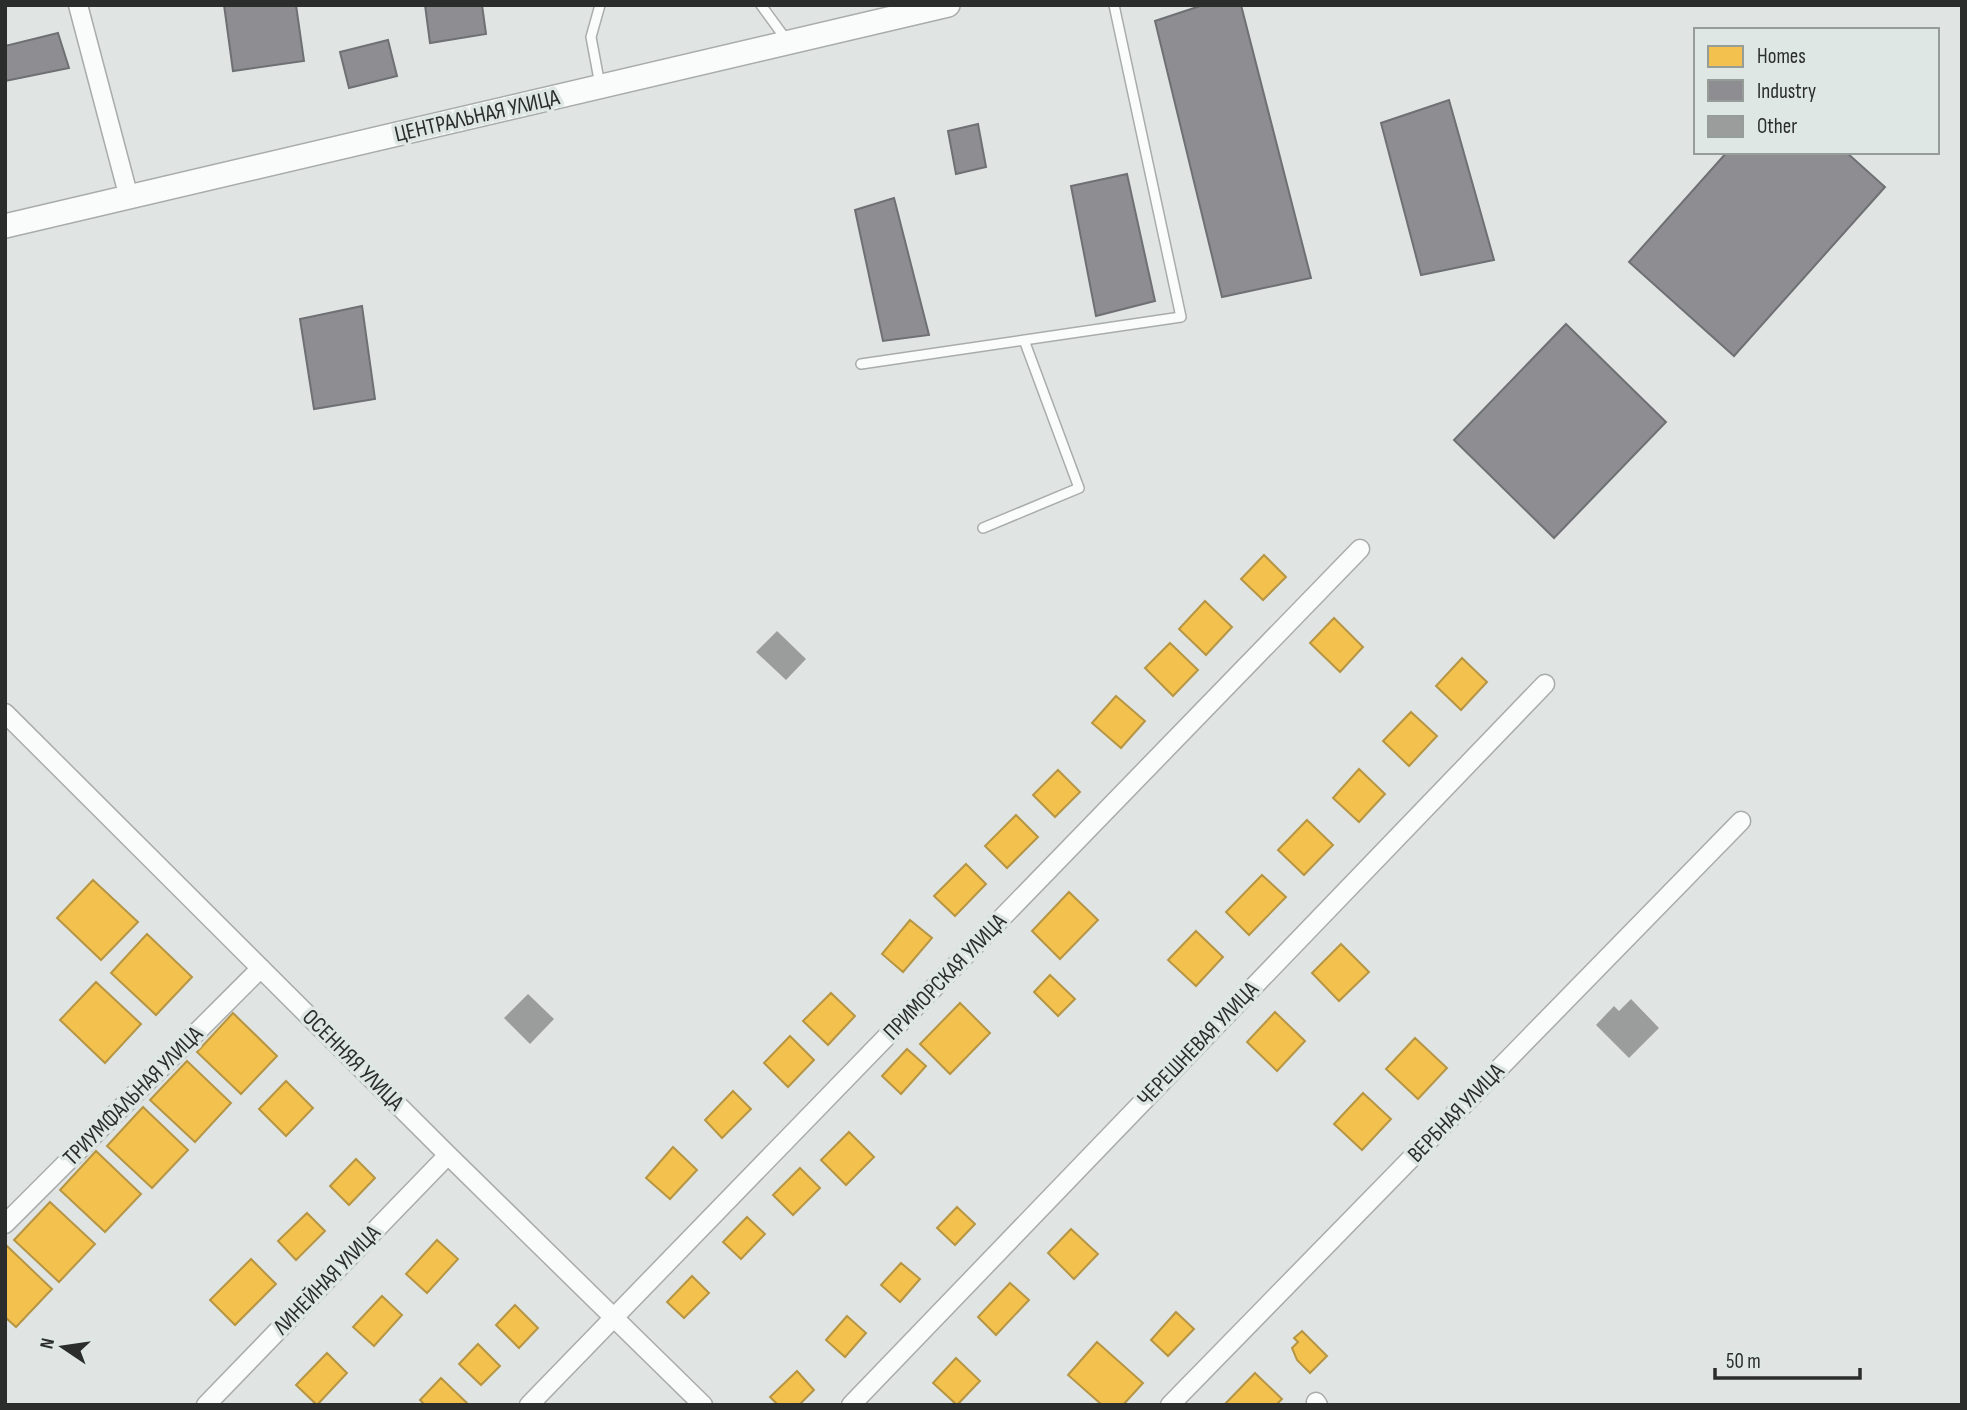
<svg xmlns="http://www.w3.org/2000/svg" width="1967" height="1410" viewBox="0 0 1967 1410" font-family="'Sofia Sans Condensed',sans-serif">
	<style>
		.homes { fill: #f2c14e; stroke: #b69544; stroke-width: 2 }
		.industry { fill: #8d8d92; stroke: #6f7073; stroke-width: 2 }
		.building { fill: #9a9d9c }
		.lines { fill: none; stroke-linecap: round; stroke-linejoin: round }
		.service-casing { stroke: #a8acaa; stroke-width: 12 }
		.minor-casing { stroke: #a8acaa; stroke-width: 21 }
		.tertiary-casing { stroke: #a8acaa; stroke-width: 26 }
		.service { stroke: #fafbfb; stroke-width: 9 }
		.minor { stroke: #fafbfb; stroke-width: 18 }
		.tertiary { stroke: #fafbfb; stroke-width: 23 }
		.labels { text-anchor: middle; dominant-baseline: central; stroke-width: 7; stroke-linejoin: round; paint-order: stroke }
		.street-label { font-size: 23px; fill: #2a2d2b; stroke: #dee7e3 }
	</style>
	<rect width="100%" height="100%" fill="#e0e5e3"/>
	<path class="homes" d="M1264 555 1286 577 1263 600 1241 579Z
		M1205 601 1232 627 1206 655 1179 629Z
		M1334 618 1363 647 1340 672 1310 643Z
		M1170 643 1198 670 1173 696 1145 668Z
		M1462 658 1487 682 1461 710 1436 686Z
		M1116 696 1145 721 1121 748 1092 723Z
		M1411 712 1437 736 1409 766 1383 741Z
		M1359 769 1385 794 1359 822 1333 798Z
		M1058 770 1080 792 1055 817 1033 795Z
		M1016 815 1038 837 1007 868 985 846Z
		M1307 820 1333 845 1304 875 1278 850Z
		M966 864 986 884 955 916 934 896Z
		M1262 875 1286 897 1249 935 1226 912Z
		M93 880 138 922 101 960 57 918Z
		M1069 892 1098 920 1060 959 1032 931Z
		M910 920 932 938 903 972 882 954Z
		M1196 931 1223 957 1196 986 1168 960Z
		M147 934 192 977 156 1015 111 973Z
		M1341 944 1369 972 1339 1001 1312 973Z
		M1050 975 1075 999 1058 1016 1034 992Z
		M96 982 141 1024 105 1063 60 1020Z
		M831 993 855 1016 828 1045 803 1021Z
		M960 1003 990 1033 950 1074 920 1044Z
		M1275 1012 1305 1041 1277 1071 1247 1042Z
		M233 1013 277 1056 241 1094 197 1052Z
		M790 1036 814 1060 788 1087 764 1063Z
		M1415 1038 1447 1068 1418 1099 1386 1069Z
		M907 1049 926 1066 901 1094 882 1076Z
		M187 1061 231 1103 195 1142 150 1100Z
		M286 1081 313 1108 286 1136 259 1109Z
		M733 1091 751 1109 722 1138 705 1120Z
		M1363 1093 1391 1119 1362 1150 1334 1124Z
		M143 1107 188 1150 152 1188 107 1146Z
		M849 1132 874 1157 846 1185 821 1160Z
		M673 1147 697 1170 670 1199 646 1178Z
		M96 1151 141 1194 105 1232 60 1190Z
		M356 1159 375 1178 349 1205 330 1186Z
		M800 1168 820 1188 793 1215 773 1195Z
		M50 1202 95 1244 59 1282 14 1240Z
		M957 1207 975 1224 955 1245 937 1228Z
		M307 1213 325 1231 296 1260 278 1241Z
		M747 1217 765 1234 741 1259 723 1242Z
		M1071 1229 1098 1254 1074 1279 1048 1253Z
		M437 1240 458 1259 427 1293 406 1274Z
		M7 1246 52 1289 16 1327 5 1317V1249Z
		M251 1259 276 1284 235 1325 210 1300Z
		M901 1263 920 1279 900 1302 881 1285Z
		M692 1276 709 1293 684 1318 667 1302Z
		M1010 1283 1029 1300 996 1335 978 1317Z
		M382 1296 402 1315 374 1346 353 1327Z
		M515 1305 538 1328 519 1348 496 1325Z
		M1176 1312 1194 1329 1168 1356 1151 1340Z
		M847 1316 866 1333 845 1357 826 1340Z
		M1302 1331 1327 1356 1310 1373 1297 1360 1292 1348 1298 1342 1294 1338Z
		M1097 1342 1143 1383 1123 1405H1102L1068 1375Z
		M478 1344 500 1366 481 1385 459 1364Z
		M327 1353 347 1373 317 1405 296 1385Z
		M956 1358 980 1381 957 1405 933 1383Z
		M797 1371 814 1390 799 1405H778L770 1397Z
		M1255 1373 1282 1399 1276 1405H1224Z
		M441 1378 468 1404 467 1405H425L420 1400Z"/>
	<path class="industry" d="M224 5H296L304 61 233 71Z
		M425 5H482L486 34 430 43Z
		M1203 5H1241L1311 278 1222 297 1155 21Z
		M58 33 69 68 5 81V46Z
		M388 40 397 76 349 88 340 52Z
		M1449 100 1494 260 1421 275 1381 123Z
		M978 124 986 167 956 174 948 131Z
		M1727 152H1846L1885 187 1734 356 1629 262Z
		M1127 174 1155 301 1096 316 1071 186Z
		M894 198 929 335 883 341 855 210Z
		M362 306 375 399 314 409 300 319Z
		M1566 324 1666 422 1554 538 1454 440Z"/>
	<path class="building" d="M777 631 806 659 786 680 756 652Z
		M528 994 554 1019 530 1044 504 1018Z
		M1631 999 1659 1028 1629 1058 1596 1025 1614 1006 1619 1011Z"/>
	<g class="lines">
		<g class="service-casing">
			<path id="service" d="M761 5 788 42
				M600 85 591 37 600 5
				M861 364 1181 317 1114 5
				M983 528 1079 488 1024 340"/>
		</g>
		<g class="minor-casing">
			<path id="minor" d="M78 5 129 198
				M5 713 448 1155 703 1405
				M5 1224 261 968
				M1316 1402 1318 1405
				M206 1405 448 1155
				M529 1405 1360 549
				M851 1405 1545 684
				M1170 1405 1741 821"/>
		</g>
		<g class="tertiary-casing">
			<path id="tertiary" d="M5 226 948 5"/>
		</g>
		<use href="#service" class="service"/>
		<use href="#minor" class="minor"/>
		<use href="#tertiary" class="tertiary"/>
	</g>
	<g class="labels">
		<g class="street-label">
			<text transform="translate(477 116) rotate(-13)">ЦЕНТРАЛЬНАЯ УЛИЦА</text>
			<text transform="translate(945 977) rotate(-46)">ПРИМОРСКАЯ УЛИЦА</text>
			<text transform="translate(1198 1044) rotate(-46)">ЧЕРЕШНЕВАЯ УЛИЦА</text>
			<text transform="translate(353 1060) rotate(45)">ОСЕННЯЯ УЛИЦА</text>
			<text transform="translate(133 1096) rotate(-45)">ТРИУМФАЛЬНАЯ УЛИЦА</text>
			<text transform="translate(1456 1113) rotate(-46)">ВЕРБНАЯ УЛИЦА</text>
			<text transform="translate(327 1280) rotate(-46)">ЛИНЕЙНАЯ УЛИЦА</text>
		</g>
	</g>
	<rect width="1967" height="1410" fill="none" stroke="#2a2d2b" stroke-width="14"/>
	<rect x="1694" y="28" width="245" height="126" fill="#dee7e3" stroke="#969d99" stroke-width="2"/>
	<rect x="1708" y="46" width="35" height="21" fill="#f2c14e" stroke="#969d99" stroke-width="2"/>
	<text x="1757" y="63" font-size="21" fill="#2a2d2b">Homes</text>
	<rect x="1708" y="80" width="35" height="21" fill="#8d8d92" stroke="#969d99" stroke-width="2"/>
	<text x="1757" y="98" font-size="21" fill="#2a2d2b">Industry</text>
	<rect x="1708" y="116" width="35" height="21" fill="#9a9d9c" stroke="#969d99" stroke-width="2"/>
	<text x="1757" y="133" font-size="21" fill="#2a2d2b">Other</text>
	<g transform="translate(63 1347) rotate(283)" stroke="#dee7e3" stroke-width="5" paint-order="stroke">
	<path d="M0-5L12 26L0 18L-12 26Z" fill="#2a2d2b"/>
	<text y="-10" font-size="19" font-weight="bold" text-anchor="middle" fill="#2a2d2b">N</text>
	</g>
	<path d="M1715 1368v10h145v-10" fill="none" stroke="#2a2d2b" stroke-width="3.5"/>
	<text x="1726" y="1368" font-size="21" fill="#2a2d2b" stroke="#dee7e3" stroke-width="5" paint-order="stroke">50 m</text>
</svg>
